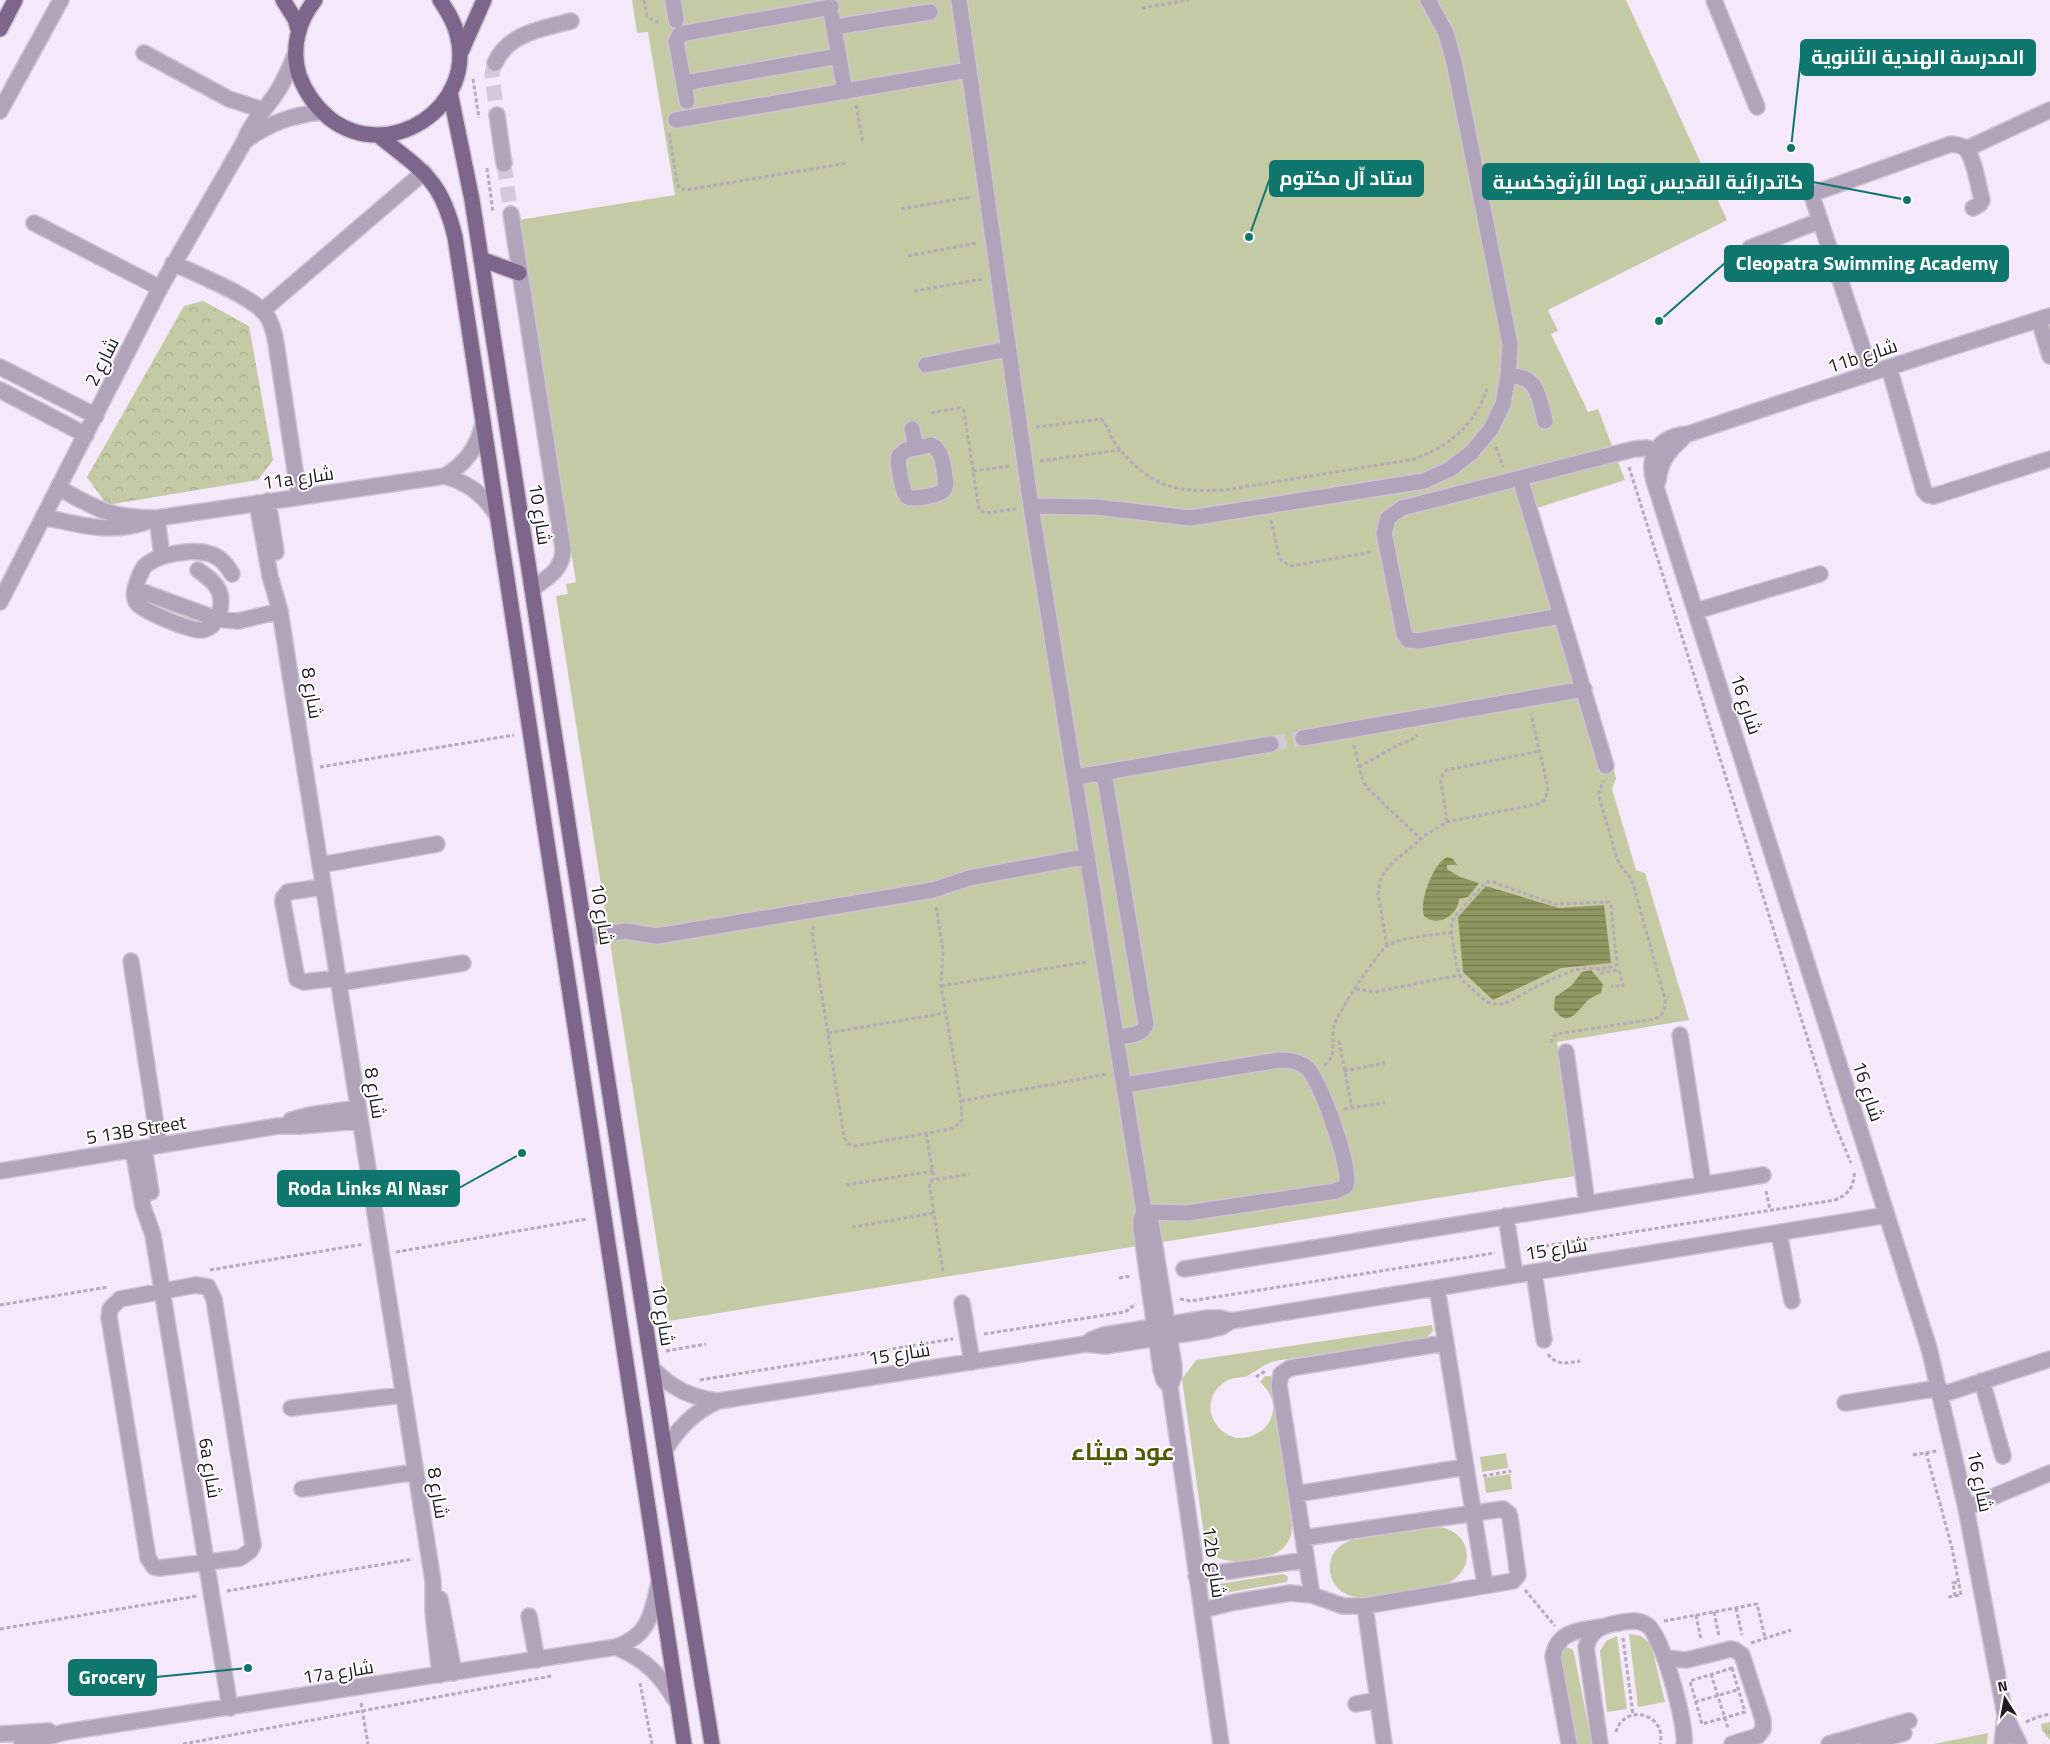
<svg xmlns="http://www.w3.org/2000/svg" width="2050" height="1744" viewBox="0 0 2050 1744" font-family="'Titillium Web',Cairo,sans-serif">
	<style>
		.grass { fill: url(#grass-tufts) }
		.park { fill: url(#park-crowns) }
		.garden { fill: #c4cba4 }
		.water { fill: url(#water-rules) }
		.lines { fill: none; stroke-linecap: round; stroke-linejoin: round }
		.minor-tunnel { stroke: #d4c9d9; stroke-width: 15; stroke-dasharray: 15 8; stroke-linecap: butt }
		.minor-casing { stroke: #cec3d3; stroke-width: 18 }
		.major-casing { stroke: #cec3d3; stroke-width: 18 }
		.path { stroke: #b4aab9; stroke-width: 3; stroke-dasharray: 4 2.5; stroke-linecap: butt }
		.minor { stroke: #b1a3b9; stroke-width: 15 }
		.major { stroke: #7e658b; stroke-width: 15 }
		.labels { text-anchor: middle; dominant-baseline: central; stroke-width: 4; stroke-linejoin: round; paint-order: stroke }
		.street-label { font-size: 19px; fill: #1f1b21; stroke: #fff }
		.district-label { font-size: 24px; font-weight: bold; fill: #515a04; stroke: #fff }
		.leader { fill: none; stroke: #0f766e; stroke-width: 2 }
		.callout-dot { fill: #0f766e; stroke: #fff; stroke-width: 2 }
		.callout { fill: #0f766e; stroke: #0f766e; stroke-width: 2 }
		.callout-label { font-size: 20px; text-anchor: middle; font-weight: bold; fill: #fff }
	</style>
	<defs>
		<pattern id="grass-tufts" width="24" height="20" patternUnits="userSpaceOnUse" patternTransform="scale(1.25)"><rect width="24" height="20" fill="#c4cba4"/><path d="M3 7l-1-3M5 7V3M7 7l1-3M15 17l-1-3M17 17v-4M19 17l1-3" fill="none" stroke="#a8ae8d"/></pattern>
		<pattern id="park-crowns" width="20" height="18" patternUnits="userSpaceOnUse" patternTransform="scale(1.25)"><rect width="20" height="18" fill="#c4cba4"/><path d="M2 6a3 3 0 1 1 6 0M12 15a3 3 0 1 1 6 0" fill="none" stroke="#a8ae8d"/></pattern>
		<pattern id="water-rules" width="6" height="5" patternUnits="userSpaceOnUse" patternTransform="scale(1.25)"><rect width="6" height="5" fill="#8f9861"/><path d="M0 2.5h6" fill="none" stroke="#747b50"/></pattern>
	</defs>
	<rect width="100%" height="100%" fill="#f4e8fa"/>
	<path class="grass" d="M2050 1722V1740L2042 1730 2041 1724Z"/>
	<path class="park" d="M203 301 249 326 273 460 258 480 107 505 87 477 184 306Z"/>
	<path class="garden" d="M632 0H1626L1727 220 1548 310 1558 331 1551 334 1588 412 1598 409 1625 480 1534 509 1616 778 1612 789 1636 870 1645 873 1689 1020 1557 1042 1581 1175 669 1321 556 596 568 594 566 584 576 582 518 220 675 195 648 32 637 33Z
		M1432 1325 1433 1331 1426 1338 1275 1361C1264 1364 1258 1370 1249 1375 1241 1380 1232 1374 1221 1385 1193 1409 1226 1453 1258 1433 1265 1429 1270 1423 1272 1415 1276 1402 1269 1390 1260 1382L1265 1376H1271L1292 1526C1292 1539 1286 1549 1273 1555 1250 1559 1225 1569 1206 1549L1182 1379 1196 1360Z
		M1506 1453 1508 1468 1482 1472 1480 1457Z
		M1510 1474 1512 1489 1486 1493 1484 1478Z
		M1433 1527C1472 1526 1480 1572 1443 1585 1423 1588 1367 1601 1351 1596 1337 1592 1328 1578 1330 1564 1332 1551 1340 1544 1352 1540Z
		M1282 1574 1288 1576 1287 1582 1213 1595 1211 1585H1213Z
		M1629 1634 1641 1636 1651 1644 1665 1702 1638 1707Z
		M1617 1636 1627 1709 1607 1712 1600 1651 1606 1641Z
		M1565 1647 1572 1649 1574 1653 1592 1744H1576L1559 1657 1561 1649Z
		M1988 1733 1987 1744H1934Z"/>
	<path class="water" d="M1447 857 1453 859 1457 865H1447V869L1460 877 1479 883 1468 897 1459 899C1458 915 1438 928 1424 916 1419 901 1433 864 1447 857Z
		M1486 886 1559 908 1604 905 1611 963 1561 968 1493 1000 1463 972 1458 917Z
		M1591 970 1603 984 1601 993C1596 996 1591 997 1587 1001 1577 1012 1567 1029 1554 1009L1555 997 1571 986 1582 972Z"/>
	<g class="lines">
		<path class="minor-tunnel" d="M495 63 492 74 497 115
			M504 164 511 214
			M1271 744 1303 738"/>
		<g class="minor-casing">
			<path id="minor" d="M673 0 676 20
				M959 0 1031 506 1144 1212 1150 1219 1152 1228 1174 1366V1376L1170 1387
				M1714 0 1757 107
				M832 17 845 92
				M834 27 930 12
				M144 53 229 99 263 110
				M495 63C508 33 542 29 571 21
				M684 83 839 56
				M687 101 676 41 680 34 831 7
				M0 111 61 0
				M497 115 504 164
				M676 120 968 70
				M245 141C269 123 292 115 322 112
				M1966 149 2050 110
				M511 214 563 549C563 570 547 578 532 589
				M34 223 160 288
				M1750 248 1819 221
				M173 263C196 274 246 294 263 311 271 319 274 331 276 343L299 497
				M262 311 424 172
				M2039 320 2050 356
				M926 365 1008 349
				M0 367 96 416
				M1889 367 1924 491 1928 495 1934 496 2050 459
				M1871 373 1812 196 1817 192 1951 144C1957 145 1962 145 1966 149 1974 158 1979 188 1982 200L1980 204 1973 208
				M1508 376C1538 374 1539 398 1545 421
				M0 390 86 435
				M912 429 916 448
				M931 445C944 450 944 472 946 484 945 487 945 488 943 491 938 495 913 500 908 497 902 494 897 463 899 456L906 450Z
				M445 476C468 483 483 494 496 514
				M1520 478 1606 766
				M1658 481C1660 462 1668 451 1682 439
				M59 488C98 510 111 518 157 518L445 476C466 463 477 448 483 424
				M268 501 276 552
				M257 503 270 576 280 611 433 1581V1612L440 1675
				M1031 506 1096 507 1190 518 1424 481 1450 469 1472 452 1491 429 1503 404 1508 376 1510 344 1454 62 1446 33 1428 0
				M45 517C78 525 112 534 146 522
				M157 518 162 556
				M232 574C227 565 221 557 210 554 194 548 156 554 144 567 140 573 137 582 135 589L217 619 238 621 280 611
				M135 589C134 594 134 599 137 603 144 612 191 631 202 630 219 628 225 602 218 589 214 581 205 575 198 570
				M0 602 160 288 244 142C250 124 264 111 275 95 284 82 290 68 296 52
				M1696 611 1820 574
				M1561 616 1418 641 1408 640 1404 633 1384 533 1388 518 1402 508 1634 449 1647 448 1656 451
				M1303 738 1584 689
				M1104 773 1146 1024C1143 1036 1128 1035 1118 1037
				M1076 777 1271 744
				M320 865 437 844
				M323 887 288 892 283 898V903L297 979 304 982 337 978
				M586 937 625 931 657 936 933 890 969 878 1088 856
				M131 961 159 1145
				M338 983 463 963
				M1680 1035 1703 1184
				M1566 1052 1587 1203
				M1125 1085 1279 1060C1290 1060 1300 1061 1308 1069 1321 1082 1353 1172 1346 1186L1336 1191 1187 1213 1144 1212
				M291 1120 310 1115 358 1108
				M144 1148 151 1192
				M133 1149 143 1207 153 1235 230 1708
				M0 1171 278 1126H300L360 1121
				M1144 1212 1141 1220V1229L1161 1370 1164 1380 1170 1387 1221 1744
				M1506 1216 1515 1275
				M1779 1233 1792 1301
				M1184 1269 1763 1175
				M1534 1272 1544 1340
				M196 1285 208 1287 214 1299 253 1545 250 1551 240 1558 160 1568 154 1567 148 1558 109 1317 110 1309 120 1299Z
				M1437 1288 1485 1585
				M962 1303 972 1362
				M1086 1344 1091 1340 1104 1335 1208 1318H1220L1231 1321
				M653 1369C672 1388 691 1398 718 1401L1086 1344 1105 1346 1209 1330 1221 1327 1231 1321 1887 1215
				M1982 1381 2003 1456
				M1941 1395 2050 1359
				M1845 1403 1939 1388
				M291 1408 403 1395
				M665 1450C679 1427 694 1412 718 1401
				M302 1489 415 1472
				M1296 1494 1465 1467
				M1966 1508 2050 1473
				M1196 1576 1306 1560
				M1312 1595 1279 1385 1281 1374 1290 1368 1445 1343
				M440 1599 454 1673
				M1365 1606 1384 1744
				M1202 1610 1235 1602 1290 1593 1312 1595 1343 1606H1365L1513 1581 1518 1575 1510 1517 1509 1514 1503 1509 1303 1538
				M529 1616 537 1660
				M616 1647C648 1661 660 1675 678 1704
				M1665 1658 1686 1660 1731 1649 1735 1650 1742 1655 1763 1720V1729L1758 1736 1732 1744
				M1356 1704 1378 1700
				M0 1734 49 1731
				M22 1744 65 1732 616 1647C650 1635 652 1613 659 1582
				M1569 1744 1553 1657C1557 1631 1580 1630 1601 1627
				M1600 1744 1586 1647C1591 1632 1598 1627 1613 1624 1624 1622 1637 1618 1647 1625 1662 1634 1687 1726 1684 1744
				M1829 1744 1909 1721
				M1867 1744 1904 1733
				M2002 1744 2005 1717
				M2019 1744 2005 1715 1966 1508 1929 1348 1654 481C1646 454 1661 436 1688 434L1871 373 2050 316"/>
		</g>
		<g class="major-casing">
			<path id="major" d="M283 0 295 19 299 32
				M315 0C298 21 291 49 299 75 305 92 315 106 329 118 389 165 477 107 457 34 454 21 447 11 440 0
				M0 29 15 0
				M461 52 484 0
				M450 92 472 200 671 1491 712 1744
				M379 136C422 171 441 178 455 237L684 1744
				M481 259 519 273"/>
		</g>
		<path class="path" d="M644 0 647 16 655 22H661
			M1142 8 1188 0
			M473 79 479 118
			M856 105 863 143
			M669 133 677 183 679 188 686 190 848 163
			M487 168 493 212
			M901 209 972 197
			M908 256 977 243
			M914 291 983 279
			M931 413 959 408 964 411 979 510 985 513 1016 509
			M1036 427 1101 419C1108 425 1110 437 1116 445 1150 486 1173 493 1224 490L1415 459C1450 446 1475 424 1487 389
			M1496 447 1503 467
			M1040 461 1121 450
			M1629 467 1832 1117 1851 1163
			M973 471 1010 466
			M1271 520 1279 556 1282 561 1291 566 1371 552
			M1354 745 1361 775 1366 787 1421 839
			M320 767 514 735
			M1359 767 1396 746 1413 739 1417 735
			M1447 822 1441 782V777L1447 770 1540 751
			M1486 882H1493L1554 904 1609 902 1611 906 1617 964C1609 971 1590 967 1579 969 1553 976 1528 992 1504 1004H1496L1487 1002 1462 980 1457 968 1451 929 1452 922 1456 915Z
			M814 926 812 932 844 1137 848 1144 856 1146 950 1129 955 1127 962 1120 961 1101 941 986 943 951 936 906
			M1387 946 1378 894 1381 877 1391 864 1427 834 1447 822 1538 804 1545 800 1548 788 1531 714
			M1598 967 1599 972 1601 973 1619 970 1623 986H1611
			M941 986 1087 962
			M1356 989 1374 992 1459 975
			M828 1033 945 1013
			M1339 1041 1352 1108
			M1551 1043 1553 1037 1557 1034 1654 1019C1663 1016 1666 1009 1665 999L1633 884 1630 877 1619 864 1600 801 1599 794 1603 781
			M1324 1065C1338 1056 1331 1040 1334 1026 1336 1015 1378 952 1387 946 1401 937 1435 935 1452 932
			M1344 1071 1385 1063
			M961 1101 1107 1074
			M1344 1109 1385 1103
			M926 1133 934 1179
			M846 1185 933 1171
			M1766 1191 1770 1210
			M852 1227 934 1213
			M1526 1249 1835 1200C1848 1195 1855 1186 1854 1171
			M396 1252 587 1219
			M210 1270 364 1244
			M943 1271 929 1183 932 1180 969 1174
			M1119 1278 1131 1276
			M1180 1299 1190 1301 1495 1253
			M0 1305 108 1287
			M984 1334 1125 1312 1136 1304
			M666 1351 706 1344
			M1548 1354C1556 1366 1568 1363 1580 1361
			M1256 1377 1265 1371
			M700 1380 953 1339
			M1926 1452 1952 1548 1961 1595 1948 1597
			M1913 1455 1937 1451
			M1483 1476 1511 1471
			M1525 1590 1555 1626
			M227 1591 413 1559
			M1955 1596 1953 1583 1960 1582
			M1736 1608 1742 1635
			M1714 1612 1719 1636
			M1696 1615 1701 1639
			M1664 1621 1757 1604 1765 1638
			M0 1629 197 1596
			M1623 1638 1633 1715
			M1751 1643 1791 1630
			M1732 1668 1745 1712 1702 1724 1690 1681Z
			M1711 1674 1728 1728
			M640 1683 652 1744
			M1695 1702 1737 1690
			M361 1703 368 1744
			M2026 1722 2038 1717 2050 1714
			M1616 1732C1624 1702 1668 1714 1660 1744
			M183 1744 551 1676"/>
		<use href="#minor" class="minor"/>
		<use href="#major" class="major"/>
	</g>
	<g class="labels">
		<g class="street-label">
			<text transform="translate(1862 355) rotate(-18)">11b شارع</text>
			<text transform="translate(101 361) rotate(-63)">شارع 2</text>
			<text transform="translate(298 477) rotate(-8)">11a شارع</text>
			<text transform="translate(541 514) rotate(81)">شارع 10</text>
			<text transform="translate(313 693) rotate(81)">شارع 8</text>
			<text transform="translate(1747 704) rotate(72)">شارع 16</text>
			<text transform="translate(603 914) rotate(81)">شارع 10</text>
			<text transform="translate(1869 1091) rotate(72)">شارع 16</text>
			<text transform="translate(376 1093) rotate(81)">شارع 8</text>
			<text transform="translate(136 1129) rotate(-9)">5 13B Street</text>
			<text transform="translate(1556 1248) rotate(-9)">شارع 15</text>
			<text transform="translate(664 1315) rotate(81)">شارع 10</text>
			<text transform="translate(899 1353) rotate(-9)">شارع 15</text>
			<text transform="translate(211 1468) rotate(81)">6a شارع</text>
			<text transform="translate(1981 1481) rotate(78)">شارع 16</text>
			<text transform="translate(439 1493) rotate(81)">شارع 8</text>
			<text transform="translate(1215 1562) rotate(82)">12b شارع</text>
			<text transform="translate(338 1671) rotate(-9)">17a شارع</text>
		</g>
		<g class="district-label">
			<text x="1123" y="1451">عود ميثاء</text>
		</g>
	</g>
	<path class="leader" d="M1791 148L1801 57M1249 237L1270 178M1907 200L1813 182M1659 321L1725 263M522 1153L459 1188M248 1668L156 1677"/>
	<g class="callout-dot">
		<circle cx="1791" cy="148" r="5"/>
		<circle cx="1249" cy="237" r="5"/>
		<circle cx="1907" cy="200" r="5"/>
		<circle cx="1659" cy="321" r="5"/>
		<circle cx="522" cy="1153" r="5"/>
		<circle cx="248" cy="1668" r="5"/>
	</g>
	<g class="callout">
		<rect x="1801" y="40" width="234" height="35" rx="5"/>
		<rect x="1270" y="161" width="153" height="35" rx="5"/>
		<rect x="1483" y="164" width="330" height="35" rx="5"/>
		<rect x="1725" y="246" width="283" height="35" rx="5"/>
		<rect x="278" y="1171" width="181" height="35" rx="5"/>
		<rect x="69" y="1660" width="87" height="35" rx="5"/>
	</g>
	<g class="callout-label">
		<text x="1918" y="64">المدرسة الهندية الثانوية</text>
		<text x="1346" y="185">ستاد اّل مكتوم</text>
		<text x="1648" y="189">كاتدرائية القديس توما الأرثوذكسية</text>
		<text x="1867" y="270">Cleopatra Swimming Academy</text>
		<text x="368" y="1195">Roda Links Al Nasr</text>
		<text x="112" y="1684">Grocery</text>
	</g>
	<g transform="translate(2005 1699) rotate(349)" stroke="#ffffff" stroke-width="4" paint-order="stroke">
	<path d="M0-4L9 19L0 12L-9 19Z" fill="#1f1b21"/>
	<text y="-8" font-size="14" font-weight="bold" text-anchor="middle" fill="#1f1b21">N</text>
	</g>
</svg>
